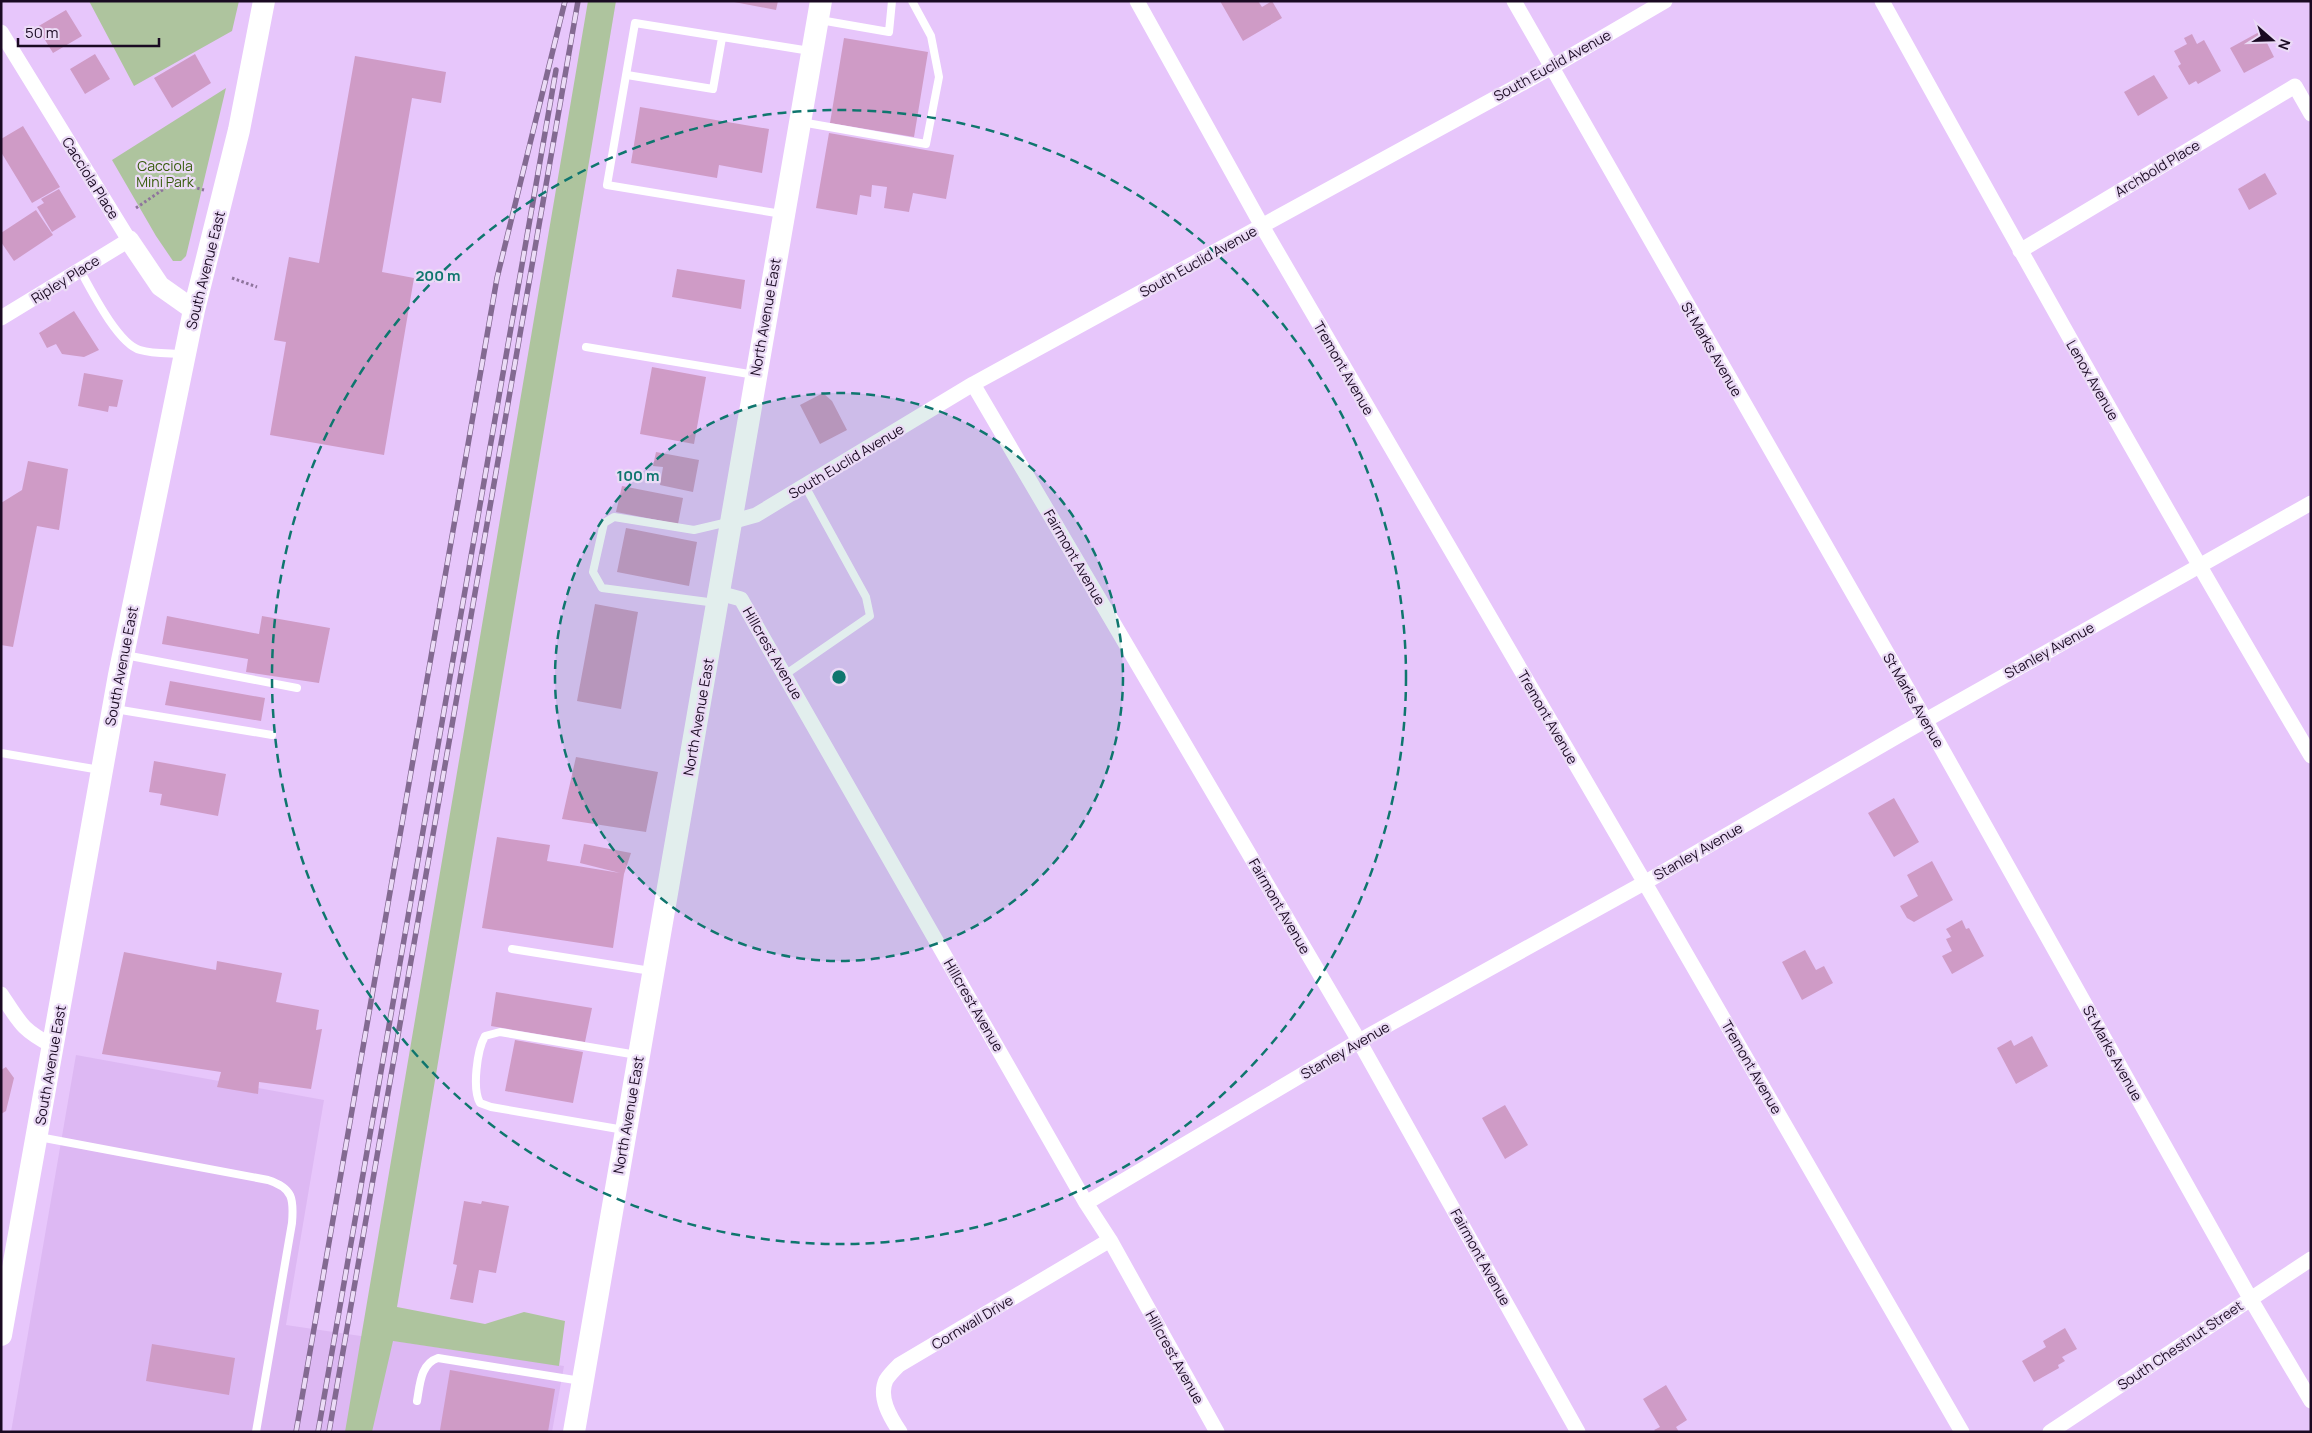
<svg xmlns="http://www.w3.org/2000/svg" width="2312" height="1433" viewBox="0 0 2312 1433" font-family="Manrope,sans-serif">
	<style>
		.built { fill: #ddb8f3 }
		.green { fill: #aec49e }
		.building { fill: #cf9bc6 }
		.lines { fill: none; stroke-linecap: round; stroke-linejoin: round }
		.path { stroke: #8e749c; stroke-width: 3; stroke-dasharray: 2.5 2.5; stroke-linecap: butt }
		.service { stroke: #fff; stroke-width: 8 }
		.minor { stroke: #fff; stroke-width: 15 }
		.tertiary { stroke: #fff; stroke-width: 20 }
		.secondary { stroke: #fff; stroke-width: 22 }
		.rail-casing { stroke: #836a91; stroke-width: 5.5 }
		.rail { stroke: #ebdbf6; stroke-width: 4; stroke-dasharray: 11; stroke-linecap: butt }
		.ring { fill: none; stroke: #0f766e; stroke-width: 2.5; stroke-dasharray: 9 6 }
		.labels { text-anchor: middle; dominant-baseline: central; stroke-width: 4.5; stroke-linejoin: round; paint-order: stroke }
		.street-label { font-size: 14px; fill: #1a0a22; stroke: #ebdbf6 }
		.park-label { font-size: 14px; fill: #365b0a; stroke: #ebdbf6 }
		.centre { fill: #0f766e; stroke: #ebdbf6; stroke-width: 2.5 }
		.ring-label { font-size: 15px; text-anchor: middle; font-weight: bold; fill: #0f766e; stroke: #ebdbf6; stroke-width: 4.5; stroke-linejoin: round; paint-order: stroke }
	</style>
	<rect width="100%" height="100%" fill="#e7c6fb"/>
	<path class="built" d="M76 1055 324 1100 286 1325 564 1366 552 1432H11Z"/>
	<path class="green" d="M89 1H239L232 31 134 86Z
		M588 1H616L397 1307 485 1324 524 1312 565 1321 559 1366 393 1341 372 1432H345Z
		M226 88 186 256 181 261H173L156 236 112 160Z"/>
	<path class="building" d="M729 1H778L776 10Z
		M1220 1H1258L1262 7 1272 1 1282 18 1243 41Z
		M66 10 82 36 53 53 37 27Z
		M2261 31 2274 57 2244 73 2230 48Z
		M2192 34 2197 44 2204 40 2221 71 2198 84 2196 81 2189 85 2178 66 2181 64 2174 51 2187 44 2184 38Z
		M844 38 928 52 914 137 830 123Z
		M95 54 110 79 85 94 70 69Z
		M195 54 211 83 172 108 154 78Z
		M355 56 446 72 441 103 412 98 382 272 414 278 384 455 270 435 286 342 274 340 289 257 319 263Z
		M2154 75 2168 98 2138 116 2124 92Z
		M640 107 769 129 762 173 719 165 717 178 631 163Z
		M23 126 60 187 32 203 1 152V139Z
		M829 133 954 155 946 199 913 193 909 212 884 208 887 187 872 185 871 197 860 195 857 215 816 208Z
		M2265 173 2277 194 2249 210 2238 189Z
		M59 189 76 217 52 232 37 207 44 203 41 199Z
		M36 210 53 235 14 261 1 242V233Z
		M677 269 745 280 741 309 672 297Z
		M74 311 99 350 84 357 62 354 56 344 47 348 39 333Z
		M652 367 706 377 694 444 640 434Z
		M84 373 123 380 117 407 109 406 108 412 78 406Z
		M823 393 832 401 847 430 820 444 800 405Z
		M656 452 699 460 693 492 660 485 663 467 653 466Z
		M28 461 68 469 59 530 37 526 13 647 1 645V503L22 490Z
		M622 486 683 498 678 524 616 512Z
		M626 528 697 542 689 586 617 572Z
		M595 604 638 612 621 709 577 701Z
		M167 616 259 634 262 616 330 628 319 683 246 672 248 659 162 644Z
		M170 681 265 698 261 721 165 705Z
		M576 757 658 772 646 832 562 819Z
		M154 761 226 774 218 816 160 805 162 794 149 792Z
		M1894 798 1919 842 1894 857 1868 813Z
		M497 837 550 845 547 861 620 873 580 863 584 844 631 853 624 874 613 948 482 928Z
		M1932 861 1953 900 1914 922 1907 918 1900 906 1918 896 1907 875Z
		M1962 920 1966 929 1969 928 1984 956 1952 974 1942 956 1952 951 1946 939 1951 937 1946 929Z
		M1805 950 1816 970 1824 966 1833 983 1802 1000 1782 962Z
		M124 952 216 970 217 961 282 973 276 1002 319 1010 316 1030 322 1029 311 1089 259 1082 258 1094 217 1087 221 1072 102 1054Z
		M496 992 592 1008 585 1042 491 1026Z
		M2032 1036 2048 1066 2016 1084 1997 1048 2011 1040 2014 1046Z
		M515 1040 583 1052 573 1103 505 1091Z
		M6 1067 14 1078 6 1111 1 1114V1070Z
		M1505 1105 1528 1145 1505 1159 1482 1118Z
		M464 1201 481 1204 482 1201 509 1206 496 1273 479 1270 473 1303 450 1299 457 1265 453 1264Z
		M2065 1328 2077 1349 2062 1357 2065 1361 2058 1365 2059 1368 2034 1382 2022 1361 2046 1347 2043 1341Z
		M152 1344 235 1358 229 1395 146 1381Z
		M450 1370 555 1389 548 1432 440 1430Z
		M1666 1385 1687 1420 1676 1427 1679 1432H1656L1654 1430 1660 1427 1643 1399Z"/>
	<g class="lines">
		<path class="path" d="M136 208 174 182 204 190
			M232 278 257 287"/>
		<path class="service" d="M820 20 889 32 892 1
			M627 75 713 89 722 38
			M801 122 926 144 939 77 931 36 912 1
			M782 214 607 185 635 23 810 51
			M80 270C91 290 118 344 140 350 153 354 169 353 183 354
			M586 347 755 375
			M716 603 602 588 593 572 604 523 614 517 694 530 728 522
			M125 655 297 688
			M786 674 870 616 866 597 805 486
			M115 709 272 735
			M1 753 100 770
			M512 949 651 971
			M624 1130 491 1107 480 1103C472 1089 477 1050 485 1036L500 1032 637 1055
			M39 1137 268 1180C293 1188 294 1199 292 1223L256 1432
			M417 1401C420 1385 420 1364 438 1358L581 1381"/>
		<path class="minor" d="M1137 1 1262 226 1656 902 1962 1432
			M1514 1 1938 742 2250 1298 2311 1401
			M1882 1C2022 254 2163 507 2311 756
			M1 32 129 240 1 318
			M2020 251 2295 86 2311 114
			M973 384 1359 1041 1578 1432
			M731 522 756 515 973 384 1552 67 1665 1
			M719 593 741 599 1086 1203 1110 1240 1217 1432
			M1 994C20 1023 22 1030 53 1046
			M1086 1203 1359 1041 1644 883 1903 733 2311 503
			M900 1432C890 1417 878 1397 886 1380 889 1375 895 1369 899 1365L1110 1240
			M2050 1432 2311 1259"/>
		<path class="tertiary" d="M129 240 160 286 194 310"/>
		<path class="secondary" d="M1 1335 119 675 194 310 239 130 264 1
			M574 1432 821 1"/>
		<g class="rail-casing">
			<path id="rail" d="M296 1432 497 278 565 1
				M318 1432 556 70
				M329 1432 578 1"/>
		</g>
		<use href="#rail" class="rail"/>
	</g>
	<circle cx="839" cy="677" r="284" fill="#0f766e" fill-opacity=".12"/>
	<g class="ring">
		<circle cx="839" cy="677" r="284"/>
		<circle cx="839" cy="677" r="567"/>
	</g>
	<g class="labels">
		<g class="street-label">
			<text transform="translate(1552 65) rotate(-29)">South Euclid Avenue</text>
			<text transform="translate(2157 168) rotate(-31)">Archbold Place</text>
			<text transform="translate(91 178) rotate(58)">Cacciola Place</text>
			<text transform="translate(1198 261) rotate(-29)">South Euclid Avenue</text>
			<text transform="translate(205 270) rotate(-76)">South Avenue East</text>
			<text transform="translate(65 279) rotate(-32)">Ripley Place</text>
			<text transform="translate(765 317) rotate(-80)">North Avenue East</text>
			<text transform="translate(1712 349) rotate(60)">St Marks Avenue</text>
			<text transform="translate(1344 368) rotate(60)">Tremont Avenue</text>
			<text transform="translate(2093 380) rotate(60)">Lenox Avenue</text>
			<text transform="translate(846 461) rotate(-31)">South Euclid Avenue</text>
			<text transform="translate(1075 557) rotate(60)">Fairmont Avenue</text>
			<text transform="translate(2049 650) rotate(-29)">Stanley Avenue</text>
			<text transform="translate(773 653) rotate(60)">Hillcrest Avenue</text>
			<text transform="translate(121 666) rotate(-79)">South Avenue East</text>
			<text transform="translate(1914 700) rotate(60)">St Marks Avenue</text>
			<text transform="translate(698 717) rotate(-80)">North Avenue East</text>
			<text transform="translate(1548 717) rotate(60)">Tremont Avenue</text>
			<text transform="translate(1698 851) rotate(-30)">Stanley Avenue</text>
			<text transform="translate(1280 906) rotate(60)">Fairmont Avenue</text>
			<text transform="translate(974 1005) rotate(60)">Hillcrest Avenue</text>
			<text transform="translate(1345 1050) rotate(-30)">Stanley Avenue</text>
			<text transform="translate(2113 1053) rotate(61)">St Marks Avenue</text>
			<text transform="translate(50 1065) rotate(-80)">South Avenue East</text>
			<text transform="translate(1752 1067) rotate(60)">Tremont Avenue</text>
			<text transform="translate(628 1115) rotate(-80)">North Avenue East</text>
			<text transform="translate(1481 1257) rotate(61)">Fairmont Avenue</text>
			<text transform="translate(972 1322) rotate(-31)">Cornwall Drive</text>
			<text transform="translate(2180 1345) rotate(-34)">South Chestnut Street</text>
			<text transform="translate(1175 1357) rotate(61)">Hillcrest Avenue</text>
		</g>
		<g class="park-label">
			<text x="165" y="165">Cacciola<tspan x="165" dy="16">Mini Park</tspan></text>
		</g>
	</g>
	<circle cx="839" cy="677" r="8" class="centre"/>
	<g class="ring-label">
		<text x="438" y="281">200 m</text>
		<text x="638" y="481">100 m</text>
	</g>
	<rect width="2312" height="1433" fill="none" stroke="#1a0a22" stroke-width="5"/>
	<g transform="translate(2272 40) rotate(110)" stroke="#ebdbf6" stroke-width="4" paint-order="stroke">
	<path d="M0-4L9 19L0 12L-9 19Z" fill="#1a0a22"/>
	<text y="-8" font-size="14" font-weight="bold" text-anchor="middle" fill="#1a0a22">N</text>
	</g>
	<path d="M18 38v8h141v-8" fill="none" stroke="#1a0a22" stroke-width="2.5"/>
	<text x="25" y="38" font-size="15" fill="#1a0a22" stroke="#ebdbf6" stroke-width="4" paint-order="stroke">50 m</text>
</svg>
